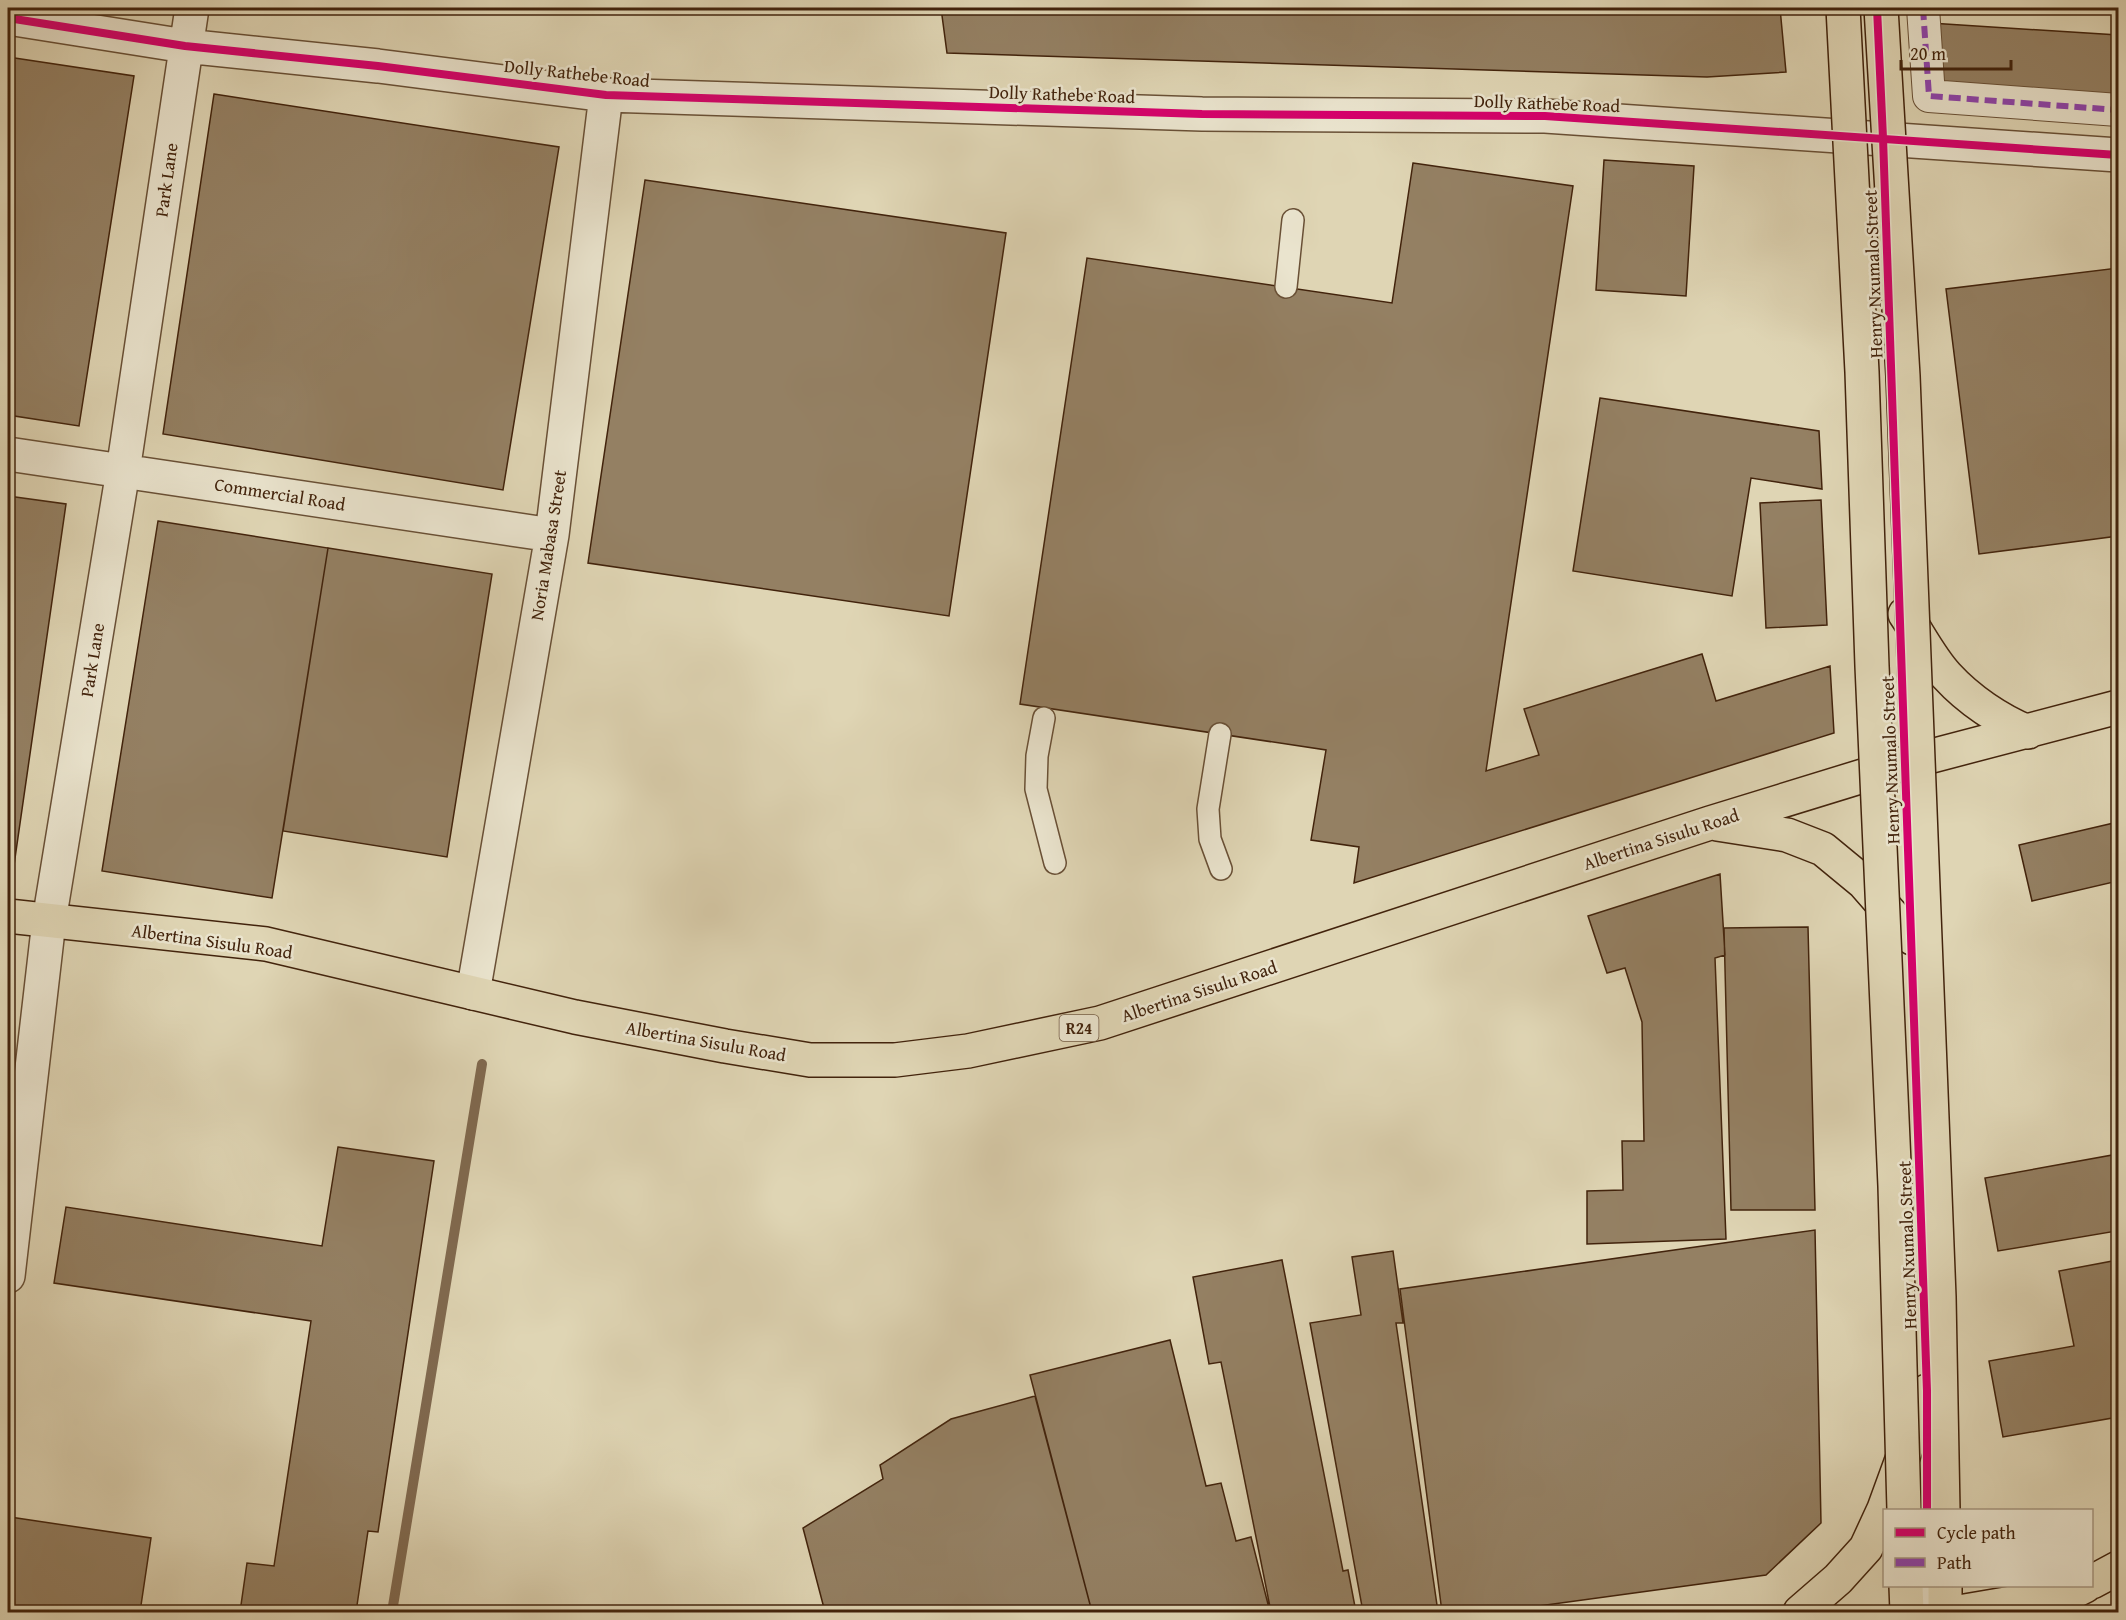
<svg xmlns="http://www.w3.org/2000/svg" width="2126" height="1620" viewBox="0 0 2126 1620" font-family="'Gentium Book Plus',serif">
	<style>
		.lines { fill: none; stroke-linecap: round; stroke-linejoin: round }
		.stream { stroke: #80694f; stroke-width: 10 }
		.building { fill: #948063; stroke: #42230c; stroke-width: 1.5 }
		.service-casing { stroke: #695036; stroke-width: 24 }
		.pedestrian-casing { stroke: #695036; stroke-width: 34 }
		.minor-casing { stroke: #695036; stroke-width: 36 }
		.primary-casing { stroke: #42230c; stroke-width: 36 }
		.motorway-casing { stroke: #42230c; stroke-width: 36 }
		.service { stroke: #eae4ce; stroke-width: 21 }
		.pedestrian { stroke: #eae4ce; stroke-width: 32 }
		.minor { stroke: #eae4ce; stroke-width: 33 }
		.primary { stroke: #dfd5b4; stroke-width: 33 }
		.motorway { stroke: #dfd5b4; stroke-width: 33 }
		.motorway-bridge-casing { stroke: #42230c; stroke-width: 36; stroke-linecap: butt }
		.motorway-bridge { stroke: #dfd5b4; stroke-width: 33 }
		.quiet { stroke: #8e44ad; stroke-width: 6; stroke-dasharray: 12 6; stroke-linecap: butt }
		.cycleway-casing { stroke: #eae4ce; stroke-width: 11 }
		.cycleway { stroke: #d6006c; stroke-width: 8 }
		.labels { text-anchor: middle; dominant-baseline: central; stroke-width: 5; stroke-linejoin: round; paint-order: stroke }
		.shield { fill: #eae4ce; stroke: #745d46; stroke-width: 1.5 }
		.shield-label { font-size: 16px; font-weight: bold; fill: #42230c }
		.street-label { font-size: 18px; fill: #42230c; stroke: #eae4ce }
	</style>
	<rect width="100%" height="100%" fill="#dfd5b4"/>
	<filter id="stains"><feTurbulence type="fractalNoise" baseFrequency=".00333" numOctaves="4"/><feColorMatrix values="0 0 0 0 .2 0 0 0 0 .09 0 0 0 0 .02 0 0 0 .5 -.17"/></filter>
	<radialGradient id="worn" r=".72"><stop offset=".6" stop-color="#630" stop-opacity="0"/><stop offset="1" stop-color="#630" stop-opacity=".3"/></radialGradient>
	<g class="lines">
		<path class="stream" d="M392 1612 482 1064"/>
	</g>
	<path class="building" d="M941 8H1780L1786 72 1707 77 947 53Z
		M1930 23 2118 35V98L1934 87Z
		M8 57 134 76 79 426 8 415Z
		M214 94 559 147 503 490 163 434Z
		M1604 160 1694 166 1686 296 1596 290Z
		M1413 163 1573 186 1486 771 1539 755 1524 709 1702 654 1716 701 1830 666 1834 733 1354 883 1359 847 1311 840 1326 750 1020 704 1087 258 1392 303Z
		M645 180 1006 233 949 616 588 563Z
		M2118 268V536L1979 554 1946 289Z
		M1600 398 1819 431 1822 489 1751 478 1732 596 1573 571Z
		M8 496 66 504 13 872H8Z
		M1821 500 1827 625 1766 628 1760 503Z
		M158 521 328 548 272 898 102 871Z
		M328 548 492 574 447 857 283 831Z
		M2118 822V881L2032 901 2019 845Z
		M1720 874 1725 955 1715 958 1726 1239 1587 1244V1191L1623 1190 1622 1141H1644L1642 1022 1625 968 1607 973 1588 916Z
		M1808 927 1815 1210H1731L1724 928Z
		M338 1147 434 1161 378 1532 368 1531 356 1612H240L247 1563 274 1566 311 1321 54 1283 66 1207 322 1246Z
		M2118 1154V1245L2116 1231 1998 1251 1985 1178Z
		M1815 1230 1821 1523 1766 1575 1494 1612H1442L1400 1289Z
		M1393 1251 1403 1323H1396L1438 1612H1363L1310 1323 1361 1315 1352 1257Z
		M1282 1260 1343 1571 1348 1570 1356 1612H1271L1221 1362 1209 1364 1193 1277Z
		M2118 1260V1417L2003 1437 1989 1361 2074 1346 2059 1271Z
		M1170 1340 1206 1486 1221 1483 1236 1541 1251 1537 1270 1612H1092L1030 1375Z
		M1035 1396 1092 1612H825L803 1528 883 1479 880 1465 951 1419Z
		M10 1517 151 1538 140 1612H8V1531Z"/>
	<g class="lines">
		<g class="service-casing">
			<path id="service" d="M1286 287 1293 220
				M1044 718 1037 756 1036 789 1055 863
				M1220 734 1208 809 1210 839 1221 869"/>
		</g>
		<g class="pedestrian-casing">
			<path id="pedestrian" d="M1923 8 1929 96 2118 110"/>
		</g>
		<g class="minor-casing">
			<path id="minor" d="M8 18 185 46 378 66 606 95 1202 114 1545 116 2118 155
				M8 454 552 535
				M473 993 552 535 606 95
				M8 1276 49 921 123 471 192 8
				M1926 1612V1586"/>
		</g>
		<g class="primary-casing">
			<path id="primary" d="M1905 614C1918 633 1931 659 1947 676 1969 700 1999 720 2028 732
				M1717 824 1787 835 1823 849 1863 882 1912 938
				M8 916 266 944 575 1017 725 1046 810 1060H895L968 1051 1100 1023 1710 823 1905 763 2118 707
				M2092 1582 2118 1568
				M1800 1612 1838 1579 1866 1548 1884 1509 1927 1391
				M1959 1612 2071 1593 2085 1586"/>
		</g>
		<g class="motorway-casing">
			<path id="motorway" d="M1906 1586 1907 1612
				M1945 1586V1612"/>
		</g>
		<use href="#service" class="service"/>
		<use href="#pedestrian" class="pedestrian"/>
		<use href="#minor" class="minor"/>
		<use href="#primary" class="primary"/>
		<use href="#motorway" class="motorway"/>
		<g class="motorway-bridge-casing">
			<path id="motorway-bridge" d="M1843 8 1862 372 1872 666 1895 1186 1904 1510
				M1881 8 1903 376 1939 1297 1943 1510"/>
		</g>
		<use href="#motorway-bridge" class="motorway-bridge"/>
		<path class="quiet" d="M1923 8 1929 96 2118 110"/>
		<g class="cycleway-casing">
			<path id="cycleway" d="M1877 8 1883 138 1927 1391V1510
				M8 18 185 46 378 66 606 95 1202 114 1545 116 2118 155"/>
		</g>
		<use href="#cycleway" class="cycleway"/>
	</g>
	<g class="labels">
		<rect class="shield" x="1059.5" y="1015" width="39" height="26" rx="4.5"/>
		<g class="shield-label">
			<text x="1079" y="1028">R24</text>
		</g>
		<g class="street-label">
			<text transform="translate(577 73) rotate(6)">Dolly Rathebe Road</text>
			<text transform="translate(1062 94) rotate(2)">Dolly Rathebe Road</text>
			<text transform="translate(1547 103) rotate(2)">Dolly Rathebe Road</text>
			<text transform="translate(166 180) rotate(-82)">Park Lane</text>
			<text transform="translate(1873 274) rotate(-92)">Henry Nxumalo Street</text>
			<text transform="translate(280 494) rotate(9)">Commercial Road</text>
			<text transform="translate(548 545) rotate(-81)">Noria Mabasa Street</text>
			<text transform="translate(92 660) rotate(-81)">Park Lane</text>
			<text transform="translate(1890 760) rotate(-92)">Henry Nxumalo Street</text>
			<text transform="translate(1661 839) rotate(-18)">Albertina Sisulu Road</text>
			<text transform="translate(212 941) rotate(8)">Albertina Sisulu Road</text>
			<text transform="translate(1199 991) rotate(-18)">Albertina Sisulu Road</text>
			<text transform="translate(706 1041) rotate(10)">Albertina Sisulu Road</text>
			<text transform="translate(1907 1245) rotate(-92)">Henry Nxumalo Street</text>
		</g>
	</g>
	<rect width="2126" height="1620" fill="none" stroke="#dfd5b4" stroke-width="30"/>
	<rect x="9" y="9" width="2108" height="1602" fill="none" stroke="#42230c" stroke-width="3"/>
	<rect x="15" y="15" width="2096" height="1590" fill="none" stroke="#42230c" stroke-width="1.5"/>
	<rect x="1883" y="1509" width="210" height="78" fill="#eae4ce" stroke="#a79780" stroke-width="1.5"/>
	<rect x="1895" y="1528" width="30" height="9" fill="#d6006c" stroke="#a79780" stroke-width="1.5"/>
	<text x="1937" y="1539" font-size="18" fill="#42230c">Cycle path</text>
	<rect x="1895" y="1558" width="30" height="9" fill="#8e44ad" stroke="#a79780" stroke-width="1.5"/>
	<text x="1937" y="1569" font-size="18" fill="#42230c">Path</text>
	<path d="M1901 60v9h110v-9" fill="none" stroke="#42230c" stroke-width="3"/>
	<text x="1910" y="60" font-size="18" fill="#42230c" stroke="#eae4ce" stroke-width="4.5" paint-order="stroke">20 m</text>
	<rect width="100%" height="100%" filter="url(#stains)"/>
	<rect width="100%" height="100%" fill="url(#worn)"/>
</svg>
